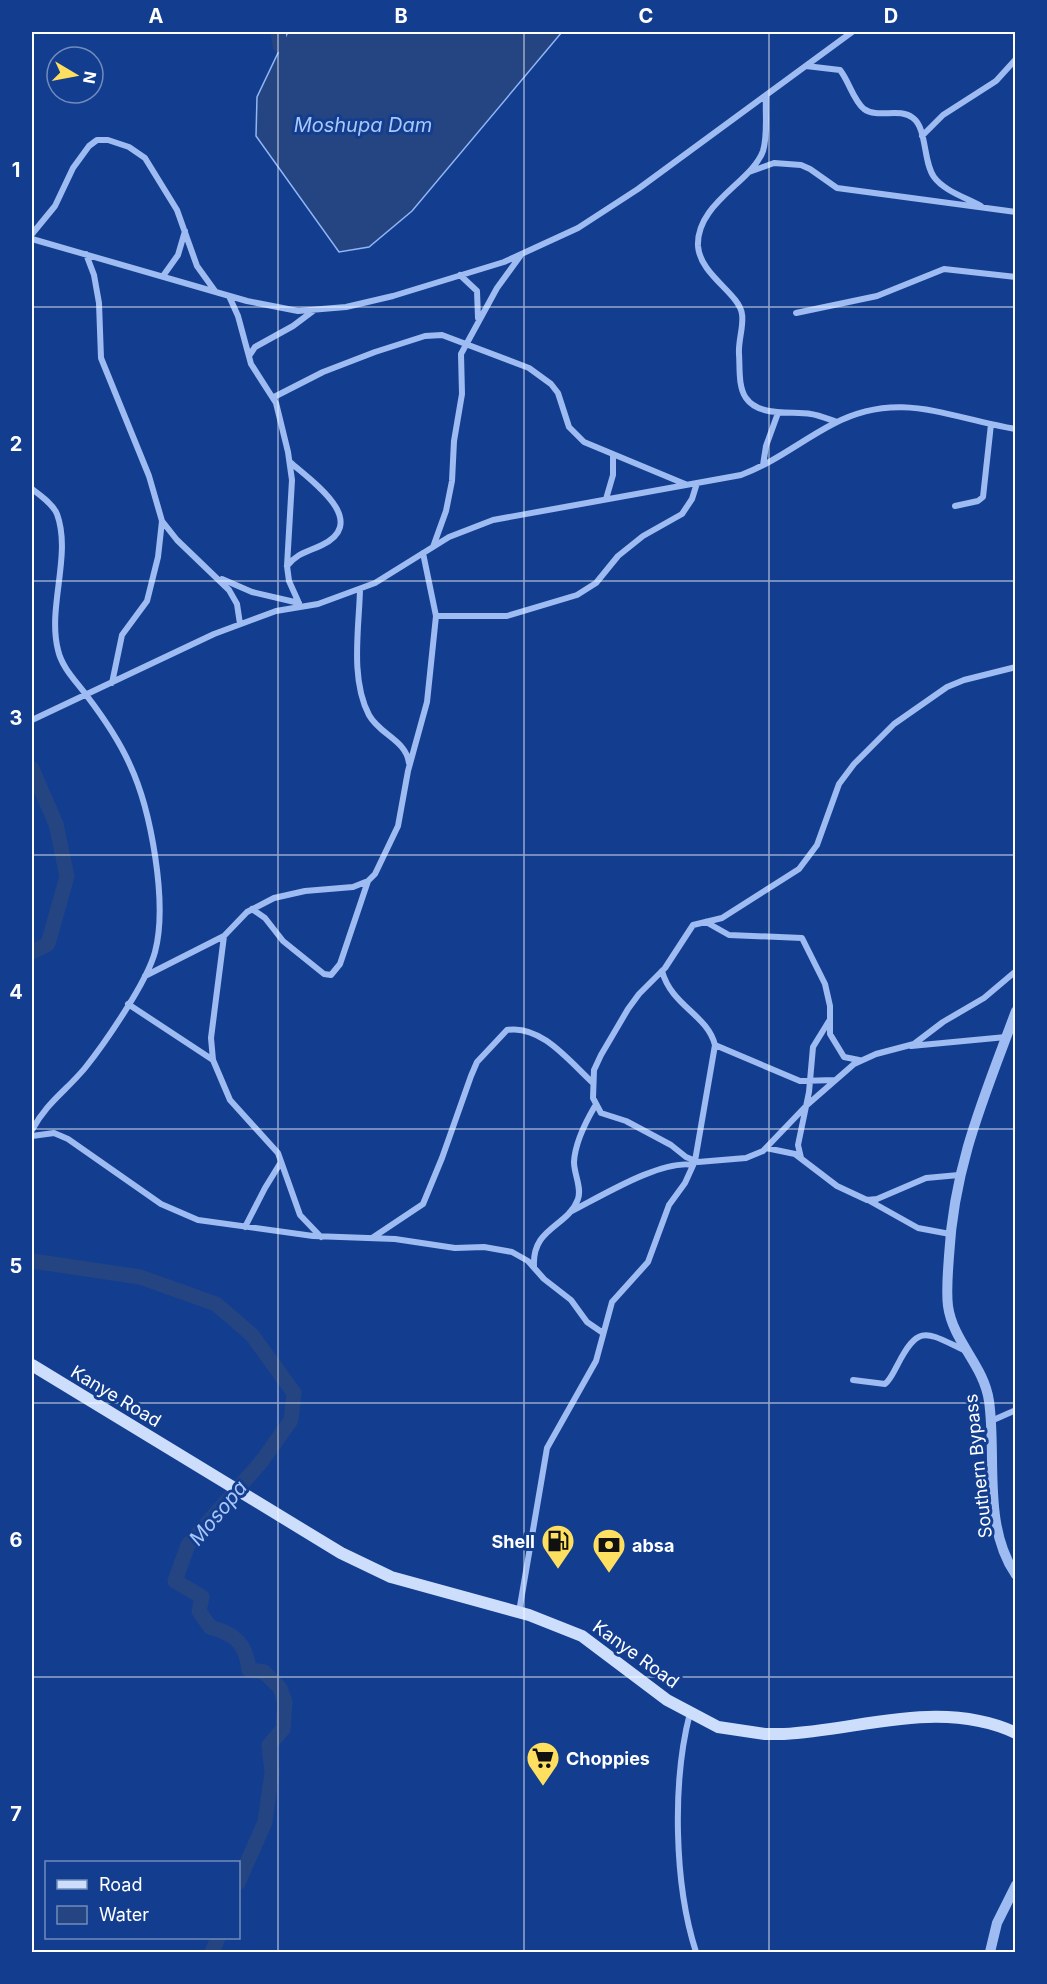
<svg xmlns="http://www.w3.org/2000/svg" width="1047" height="1984" viewBox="0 0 1047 1984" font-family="Inter,sans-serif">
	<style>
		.water { fill: #254582; stroke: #90b6f5; stroke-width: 1.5 }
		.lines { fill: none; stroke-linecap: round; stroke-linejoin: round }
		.river { stroke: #254582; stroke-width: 15 }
		.minor { stroke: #9ebcf1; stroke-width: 6 }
		.tertiary { stroke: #9ebcf1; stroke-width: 10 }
		.secondary { stroke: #cdddfc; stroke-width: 12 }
		.grid { fill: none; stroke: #fff; stroke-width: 1.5; stroke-opacity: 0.55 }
		.labels { text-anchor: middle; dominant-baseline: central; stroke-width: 6; stroke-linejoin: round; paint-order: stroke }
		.street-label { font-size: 18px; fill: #fff; stroke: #133e90 }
		.poi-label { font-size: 18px; font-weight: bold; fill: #fff; stroke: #133e90; text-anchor: start }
		.water-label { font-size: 20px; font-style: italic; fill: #aac7f8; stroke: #133e90 }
		.neatline { fill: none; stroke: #fff; stroke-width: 2 }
		.grid-label { font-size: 20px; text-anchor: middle; font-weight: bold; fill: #fff }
	</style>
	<rect width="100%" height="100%" fill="#133e90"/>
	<path class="water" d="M288 32H562L412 211 369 247 339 252 256 136 257 97Z"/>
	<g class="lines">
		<path class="river" d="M278 32 280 45 299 49
			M32 769 56 824 67 876 48 944 32 952
			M32 1261 140 1277 216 1304 252 1335 294 1393 291 1420 262 1461 188 1545 175 1581 202 1597 199 1611 210 1627C235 1634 246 1643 249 1670L264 1672 280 1688 285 1702 283 1729 269 1745 272 1772 265 1822 238 1883
			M212 1952 218 1938"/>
		<path class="minor" d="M806 66 840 70C849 81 853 100 864 109 878 119 899 107 913 118 927 128 923 162 934 177 944 191 967 198 981 206
			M766 96C765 113 768 135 763 151 752 182 696 203 698 246 700 275 739 293 742 314 744 326 738 341 739 354 740 367 738 387 746 398 759 417 791 411 811 414 819 415 828 419 837 422
			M922 136 943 115 996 81 1016 59
			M749 172 774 163 801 165 810 169 837 188 1016 212
			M32 234 55 206 73 168 89 146 97 140H108L129 147 145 158 177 210 197 266 215 291
			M32 239 247 301 298 311 346 307 393 296 504 262 578 228 638 189 852 32
			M86 254 94 275 99 303 101 358 149 476 162 521 177 540 229 590 237 604 240 624
			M460 275 477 291 478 318
			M163 276 178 255 185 231
			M229 296 238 316 251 364 276 403 288 452 292 480 287 566 289 581 298 601
			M796 313 877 296 944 269 1016 277
			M249 356 255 347 293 326 313 311
			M274 397 323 372 375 352 425 336 442 335 529 368 551 384 558 393 569 427 584 442 685 484
			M763 465 766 446 778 413
			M32 489C40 495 53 504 57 514 72 555 47 607 58 650 62 668 76 681 87 696 103 717 119 740 130 765 151 810 168 903 155 952 147 982 105 1043 85 1068 65 1092 48 1101 32 1130
			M606 499 613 475V456
			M955 506 978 501 983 497 991 424
			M433 547 446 511 452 481 454 441 462 394 461 354 497 288 521 255
			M287 566C297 553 308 552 322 545 371 521 310 480 290 462
			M222 579 252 592 299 603
			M360 590C359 628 350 679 369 715 380 735 406 740 409 763
			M436 616H507L577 595 596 583 618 556 643 536 682 514 692 499 697 483
			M1016 667 964 680 947 687 894 724 854 764 839 784 817 845 799 869 722 918 693 925 665 968 639 994 628 1009 601 1055 594 1070 593 1098 601 1113 626 1121 671 1145 686 1157 698 1162 746 1158 763 1151 807 1105 854 1064 876 1054 914 1044 943 1022 984 998 1016 971
			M112 683 122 635 147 601 158 557 162 521
			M32 720 214 634 276 611 318 604 375 583 449 537 493 520 741 475C774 463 802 440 833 424 900 389 948 418 1016 429
			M252 909 265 918 283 941 324 974 331 975 340 964 368 881
			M706 922 729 935 802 938 825 984 830 1006V1034L844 1057 859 1060
			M145 976 224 936 247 912 274 898 305 891 353 887 368 881 375 874 398 826 408 771 427 702 436 616 423 553
			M128 1004 213 1060 230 1100 278 1153 300 1215 321 1237
			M715 1045 800 1081 835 1080
			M911 1046 1006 1037
			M213 1060 211 1038 224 936
			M32 1136 54 1133 68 1139 161 1204 198 1220 313 1236 395 1239 455 1248 484 1247 512 1252 528 1261 544 1279 571 1300 587 1322 603 1333
			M766 1148 795 1154 837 1186 867 1200 877 1199 926 1178 959 1175
			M801 1158 798 1145 809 1092 813 1047 829 1021
			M868 1200 918 1228 950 1234
			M570 1212C600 1197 661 1159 693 1165
			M245 1227 265 1188 281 1162
			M372 1238 423 1204 442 1158 471 1076 477 1062 507 1030C541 1024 570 1062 593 1083
			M534 1266C532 1227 568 1227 578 1199 582 1188 574 1174 574 1162 575 1143 585 1123 595 1106
			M853 1380 885 1384C891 1379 894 1371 898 1364 919 1323 927 1333 964 1350
			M991 1421 1016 1410
			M519 1612 547 1448 596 1361 612 1302 648 1262 669 1205 685 1183 695 1161 715 1045C707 1014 672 1007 662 971
			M690 1713C672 1782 674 1884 696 1952"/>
		<path class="tertiary" d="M1016 1011C985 1095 954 1164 949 1256 948 1272 946 1290 948 1306 953 1342 984 1365 989 1401 997 1457 982 1526 1016 1575
			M990 1952 997 1923 1016 1885"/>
		<path class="secondary" d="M32 1365 341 1553 391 1577 529 1615 582 1636 667 1700 718 1727 765 1734H784C861 1730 941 1698 1016 1733"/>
	</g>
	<path class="grid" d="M278 32V1952M524 32V1952M769 32V1952M32 307H1016M32 581H1016M32 855H1016M32 1129H1016M32 1403H1016M32 1677H1016"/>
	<defs>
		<g id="fuel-pin" transform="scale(1.725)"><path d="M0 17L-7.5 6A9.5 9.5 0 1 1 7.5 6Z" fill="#ffdf5f" stroke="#133e90"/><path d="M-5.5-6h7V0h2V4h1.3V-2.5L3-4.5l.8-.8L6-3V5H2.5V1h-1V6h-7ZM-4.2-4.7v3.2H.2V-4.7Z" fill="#111"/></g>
		<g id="bank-pin" transform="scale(1.725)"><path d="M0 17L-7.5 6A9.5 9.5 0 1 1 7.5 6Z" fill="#ffdf5f" stroke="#133e90"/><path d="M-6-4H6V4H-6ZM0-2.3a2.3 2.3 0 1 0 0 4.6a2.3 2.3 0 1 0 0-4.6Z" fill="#111"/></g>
		<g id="supermarket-pin" transform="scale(1.725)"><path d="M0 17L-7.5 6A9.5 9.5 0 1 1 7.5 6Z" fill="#ffdf5f" stroke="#133e90"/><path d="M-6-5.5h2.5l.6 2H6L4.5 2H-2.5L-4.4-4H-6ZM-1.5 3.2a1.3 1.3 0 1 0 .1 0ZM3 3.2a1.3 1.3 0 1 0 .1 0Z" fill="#111"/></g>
	</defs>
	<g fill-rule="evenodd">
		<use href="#fuel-pin" x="558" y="1541"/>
		<use href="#bank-pin" x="609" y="1545"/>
		<use href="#supermarket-pin" x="543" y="1758"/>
	</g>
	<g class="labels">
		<g class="street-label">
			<text transform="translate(116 1396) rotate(31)">Kanye Road</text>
			<text transform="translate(978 1466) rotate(-96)">Southern Bypass</text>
			<text transform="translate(636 1654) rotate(36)">Kanye Road</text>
		</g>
		<g class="poi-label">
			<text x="535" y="1541" text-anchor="end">Shell</text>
			<text x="632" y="1545">absa</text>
			<text x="566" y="1758">Choppies</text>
		</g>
		<g class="water-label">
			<text x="363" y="125">Moshupa Dam</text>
			<text transform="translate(218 1513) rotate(-50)">Mosopa</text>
		</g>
	</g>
	<rect width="1047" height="1984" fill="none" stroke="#133e90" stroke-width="66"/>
	<rect x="45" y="1861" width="195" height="78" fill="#133e90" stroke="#718bbc" stroke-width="1.5"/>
	<rect x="57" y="1880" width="30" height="9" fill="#cdddfc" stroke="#718bbc" stroke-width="1.5"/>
	<text x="99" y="1891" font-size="18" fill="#ffffff">Road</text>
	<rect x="57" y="1906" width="30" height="18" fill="#254582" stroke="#718bbc" stroke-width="1.5"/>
	<text x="99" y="1921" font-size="18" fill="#ffffff">Water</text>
	<g transform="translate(75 75) rotate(100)"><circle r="28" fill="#133e90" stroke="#718bbc" stroke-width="1.5"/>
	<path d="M0-4.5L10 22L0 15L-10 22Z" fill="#ffdf5f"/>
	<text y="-9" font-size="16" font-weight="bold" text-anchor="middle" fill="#ffffff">N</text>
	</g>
	<rect x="33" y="33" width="981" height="1918" class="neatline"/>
	<g class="grid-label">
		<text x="156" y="23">A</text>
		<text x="401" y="23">B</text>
		<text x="646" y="23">C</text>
		<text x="891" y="23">D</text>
		<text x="16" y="177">1</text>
		<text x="16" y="451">2</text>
		<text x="16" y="725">3</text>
		<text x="16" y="999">4</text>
		<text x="16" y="1273">5</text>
		<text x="16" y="1547">6</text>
		<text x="16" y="1821">7</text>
	</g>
</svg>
